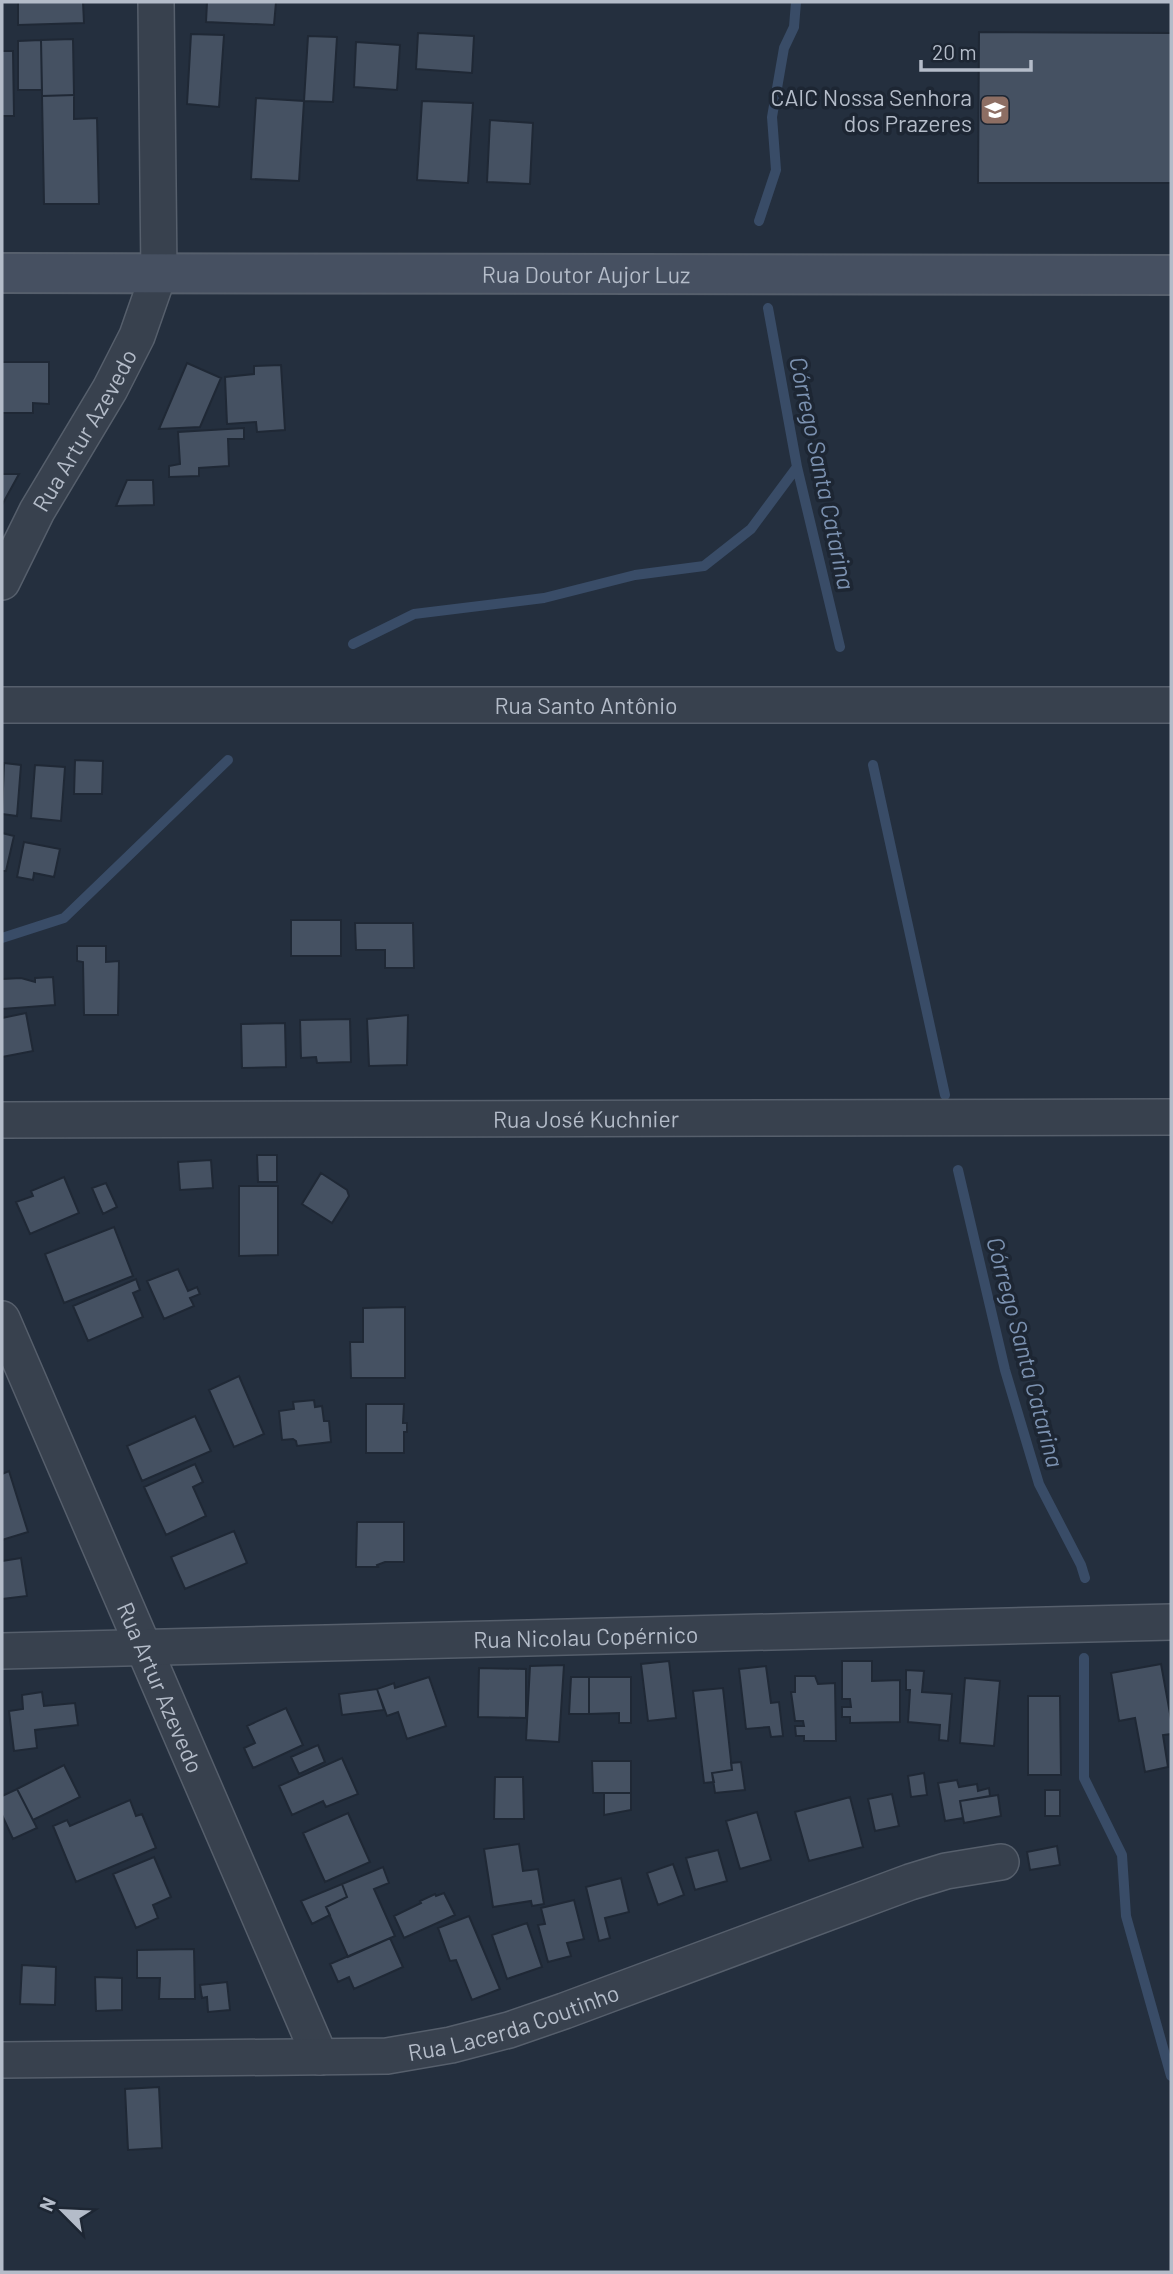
<svg xmlns="http://www.w3.org/2000/svg" width="1173" height="2274" viewBox="0 0 1173 2274" font-family="Barlow,sans-serif">
	<style>
		.lines { fill: none; stroke-linecap: round; stroke-linejoin: round }
		.stream { stroke: #394c67; stroke-width: 10 }
		.building { fill: #455162; stroke: #1f2835; stroke-width: 2 }
		.street-casing { stroke: #565f6c; stroke-width: 38 }
		.secondary-casing { stroke: #565f6c; stroke-width: 42 }
		.street { stroke: #38414e; stroke-width: 35 }
		.secondary { stroke: #465061; stroke-width: 38 }
		.labels { text-anchor: middle; dominant-baseline: central; stroke-width: 7; stroke-linejoin: round; paint-order: stroke }
		.poi-label { font-size: 23px; fill: #b4bcc9; stroke: #1d2633; text-anchor: end }
		.street-label { font-size: 23px; fill: #b4bcc9; stroke: #1d2633 }
		.water-label { font-size: 24px; font-style: italic; fill: #7c92b1; stroke: #1d2633 }
	</style>
	<rect width="100%" height="100%" fill="#242f3e"/>
	<g class="lines">
		<path class="stream" d="M759 221 776 170 772 117 784 48 794 27 796 2
			M768 308 797 467 840 647
			M353 644 414 614 544 598 635 575 704 566 751 529 797 467
			M873 765 945 1095
			M2 938 64 918 228 760
			M958 1170 1005 1370 1039 1484 1081 1565 1085 1578
			M1084 1658V1778L1122 1855 1126 1916 1171 2076"/>
	</g>
	<path class="building" d="M18 2H83L84 23 18 25Z
		M207 2H276L274 25 206 22Z
		M979 32 1171 33V183H978Z
		M418 33 474 36 472 73 416 69Z
		M191 34 224 35 219 107 187 104Z
		M308 36 337 37 333 102 304 101Z
		M73 39 74 95 42 96 41 40Z
		M41 40 42 90H18V41Z
		M356 42 400 45 397 90 354 87Z
		M2 51H13L14 116H2Z
		M74 95V119L97 118 99 204H44L42 96Z
		M256 98 304 101 299 181 251 179Z
		M422 101 473 103 468 183 417 180Z
		M490 120 533 123 530 184 487 182Z
		M2 362H49V404L33 403V413H2Z
		M187 363 221 378 200 427 159 429Z
		M281 365 285 430 257 432 256 422 227 424 225 377 254 374V366Z
		M244 428V439H228L229 466 199 468V476L169 477V466L180 464 178 432Z
		M2 474H19L2 505Z
		M127 480H153L154 505 116 506Z
		M75 760 103 761 102 794H74Z
		M4 763 21 765 17 816 2 814Z
		M35 765 65 767 61 821 31 818Z
		M2 833 14 836 6 871H2Z
		M24 842 60 849 54 877 34 873 33 880 17 877Z
		M291 920H341V956H291Z
		M355 923H413L414 968H385V950H356Z
		M77 946H106V962L119 961 118 1015H84L83 962 77 961Z
		M53 977 55 1005 2 1009V979L21 978 35 982V978Z
		M26 1013 33 1051 2 1057V1018Z
		M408 1015 407 1065 369 1066 367 1019Z
		M350 1019 351 1062 317 1063 316 1057 301 1058 300 1020Z
		M285 1023 286 1067 242 1068 241 1024Z
		M257 1155H277V1182H258Z
		M211 1160 213 1188 180 1190 178 1162Z
		M321 1173 347 1190 349 1196 332 1223 302 1204Z
		M64 1177 79 1213 30 1234 16 1202 33 1196 31 1191Z
		M106 1183 117 1207 103 1214 92 1188Z
		M239 1186H278V1255L239 1256Z
		M114 1227 133 1276 64 1303 45 1254Z
		M178 1269 188 1291 197 1287 200 1294 190 1298 194 1306 164 1319 147 1281Z
		M136 1279 140 1290 133 1293 143 1317 88 1341 73 1306Z
		M405 1307V1378H351L350 1342H363V1308Z
		M239 1376 264 1434 234 1447 209 1390Z
		M314 1400 315 1407 322 1406 324 1421H329L331 1442 297 1446 296 1441 293 1439 282 1440 279 1411 294 1409 293 1402Z
		M366 1404H404L403 1423H407V1432H404V1453H366Z
		M195 1416 211 1451 142 1481 127 1446Z
		M195 1464 203 1482 193 1487 206 1516 166 1535 144 1487Z
		M9 1471 28 1532 2 1540V1474Z
		M357 1522H404V1562H385L377 1565 378 1567H356Z
		M234 1531 247 1563 185 1589 171 1557Z
		M21 1558 27 1596 2 1599V1561Z
		M669 1661 676 1718 648 1721 641 1664Z
		M842 1661H872V1681L900 1680V1722L850 1723V1717H842V1707H851L850 1699H842Z
		M1161 1664 1171 1719V1734L1163 1735 1168 1767 1145 1772 1135 1718 1119 1721 1111 1673Z
		M564 1665 559 1742 526 1740 530 1666Z
		M766 1666 771 1703 779 1702 783 1736 771 1737 769 1727 746 1729 739 1669Z
		M479 1668 526 1669V1718L478 1717Z
		M906 1670 924 1671 922 1692 952 1694 948 1741 939 1740 940 1725 908 1722 910 1690H906Z
		M795 1676H815L818 1684 835 1683 836 1741H804V1736H796L795 1726H804L803 1721H795L791 1692H795Z
		M429 1677 446 1726 407 1739 398 1712 387 1716 377 1689 394 1683 395 1688Z
		M571 1677H589V1714H569Z
		M589 1677H631V1723H619V1713L589 1714Z
		M965 1678 1000 1681 994 1746 960 1743Z
		M723 1688 732 1770 712 1773 714 1782 704 1783 693 1691Z
		M377 1689 384 1710 342 1715 339 1694Z
		M42 1692 44 1706 75 1703 78 1725 35 1730 37 1748 14 1751 9 1711 23 1709 22 1695Z
		M1028 1696H1060L1061 1775H1028Z
		M286 1708 303 1745 253 1768 244 1748 255 1743 247 1726Z
		M318 1745 325 1762 299 1774 291 1757Z
		M342 1758 358 1794 326 1807 323 1801 292 1815 279 1786Z
		M592 1761H631V1793H593Z
		M741 1762 745 1790 715 1793 712 1773 732 1770 731 1763Z
		M64 1765 80 1797 33 1820 17 1789Z
		M924 1773 927 1795 911 1797 908 1776Z
		M495 1777H523L524 1819H494Z
		M957 1780 959 1787 977 1784 978 1791 989 1788 990 1796 960 1801 963 1818 945 1821 938 1783Z
		M17 1789 37 1828 13 1839 2 1815V1796Z
		M1045 1790H1060V1816H1045Z
		M604 1793H631V1810L604 1815Z
		M892 1794 899 1826 875 1831 868 1799Z
		M998 1795 1001 1816 964 1823 960 1801Z
		M850 1797 863 1847 809 1861 795 1812Z
		M130 1800 136 1816 142 1814 156 1848 76 1882 53 1826 67 1820 70 1826Z
		M757 1812 771 1860 740 1869 726 1821Z
		M348 1813 370 1862 325 1882 303 1833Z
		M519 1844 523 1871 538 1869 544 1904 532 1906 531 1901 493 1907 484 1849Z
		M1057 1846 1060 1865 1030 1870 1027 1852Z
		M718 1850 727 1881 695 1890 686 1858Z
		M154 1857 171 1897 153 1905 158 1918 136 1928 113 1874Z
		M673 1864 684 1895 658 1905 647 1873Z
		M383 1867 389 1883 374 1889 395 1936 348 1957 326 1907 347 1897 342 1884Z
		M621 1878 629 1912 605 1918 610 1938 599 1941 586 1887Z
		M342 1884 347 1897 326 1907 330 1915 312 1924 301 1901Z
		M444 1893 455 1915 404 1938 394 1916 421 1903 420 1901 435 1894 436 1896Z
		M574 1900 584 1939 567 1943 571 1956 548 1962 538 1925 545 1924 541 1908Z
		M469 1916 500 1989 472 2000 456 1960 450 1961 438 1928Z
		M527 1923 542 1967 507 1979 492 1935Z
		M390 1938 403 1967 354 1989 349 1977 338 1982 330 1964Z
		M194 1949 195 1999H159L160 1978H137V1950Z
		M22 1965 56 1967 55 2005 20 2004Z
		M95 1977 122 1978V2010L96 2011Z
		M227 1982 230 2010 208 2012 207 1997 202 1998 200 1985Z
		M159 2087 162 2148 128 2150 125 2089Z"/>
	<g class="lines">
		<g class="street-casing">
			<g id="street">
				<path id="s1" d="M2 582 37 511 110 389 137 336 159 273 156 2"/>
				<path id="s2" d="M2 705H1171"/>
				<path id="s3" d="M2 1120 1171 1117"/>
				<path id="s4" d="M2 1319 320 2057"/>
				<path id="s5" d="M2 1651 1171 1622"/>
				<path id="s6" d="M2 2060 387 2056 451 2045 509 2030 564 2011 910 1882 946 1871 1001 1862"/>
			</g>
		</g>
		<g class="secondary-casing">
			<g id="secondary">
				<path id="s7" d="M2 273 1171 275"/>
			</g>
		</g>
		<use href="#street" class="street"/>
		<use href="#secondary" class="secondary"/>
	</g>
	<defs>
		<g id="school-square" transform="scale(1.575)"><rect x="-9" y="-9" width="18" height="18" rx="4" fill="#8d6e63" stroke="#1d2633"/><path d="M0-5L7-2L0 1L-7-2ZM-4 1L0 2.5L4 1V4Q0 6-4 4Z" fill="#fff"/></g>
	</defs>
	<g fill-rule="evenodd">
		<use href="#school-square" x="995" y="110"/>
	</g>
	<g class="labels">
		<g class="poi-label">
			<text x="972" y="97">CAIC Nossa Senhora<tspan x="972" dy="26">dos Prazeres</tspan></text>
		</g>
		<g class="street-label">
			<text stroke="none"><textPath href="#s7" startOffset="584">Rua Doutor Aujor Luz</textPath></text>
			<text stroke="none"><textPath href="#s1" startOffset="173">Rua Artur Azevedo</textPath></text>
			<text stroke="none"><textPath href="#s2" startOffset="584">Rua Santo Antônio</textPath></text>
			<text stroke="none"><textPath href="#s3" startOffset="584">Rua José Kuchnier</textPath></text>
			<text stroke="none"><textPath href="#s5" startOffset="584">Rua Nicolau Copérnico</textPath></text>
			<text stroke="none"><textPath href="#s4" startOffset="401">Rua Artur Azevedo</textPath></text>
			<text stroke="none"><textPath href="#s6" startOffset="516">Rua Lacerda Coutinho</textPath></text>
		</g>
		<g class="water-label">
			<text transform="translate(823 473) rotate(78)">Córrego Santa Catarina</text>
			<text transform="translate(1026 1352) rotate(75)">Córrego Santa Catarina</text>
		</g>
	</g>
	<rect width="1173" height="2274" fill="none" stroke="#b4bcc9" stroke-width="7"/>
	<g transform="translate(63 2211) rotate(294)" stroke="#1d2633" stroke-width="5" paint-order="stroke">
	<path d="M0-5L12 26L0 18L-12 26Z" fill="#b4bcc9"/>
	<text y="-10" font-size="19" font-weight="bold" text-anchor="middle" fill="#b4bcc9">N</text>
	</g>
	<path d="M921 60v10h110v-10" fill="none" stroke="#b4bcc9" stroke-width="3.5"/>
	<text x="932" y="60" font-size="21" fill="#b4bcc9" stroke="#1d2633" stroke-width="5" paint-order="stroke">20 m</text>
</svg>
